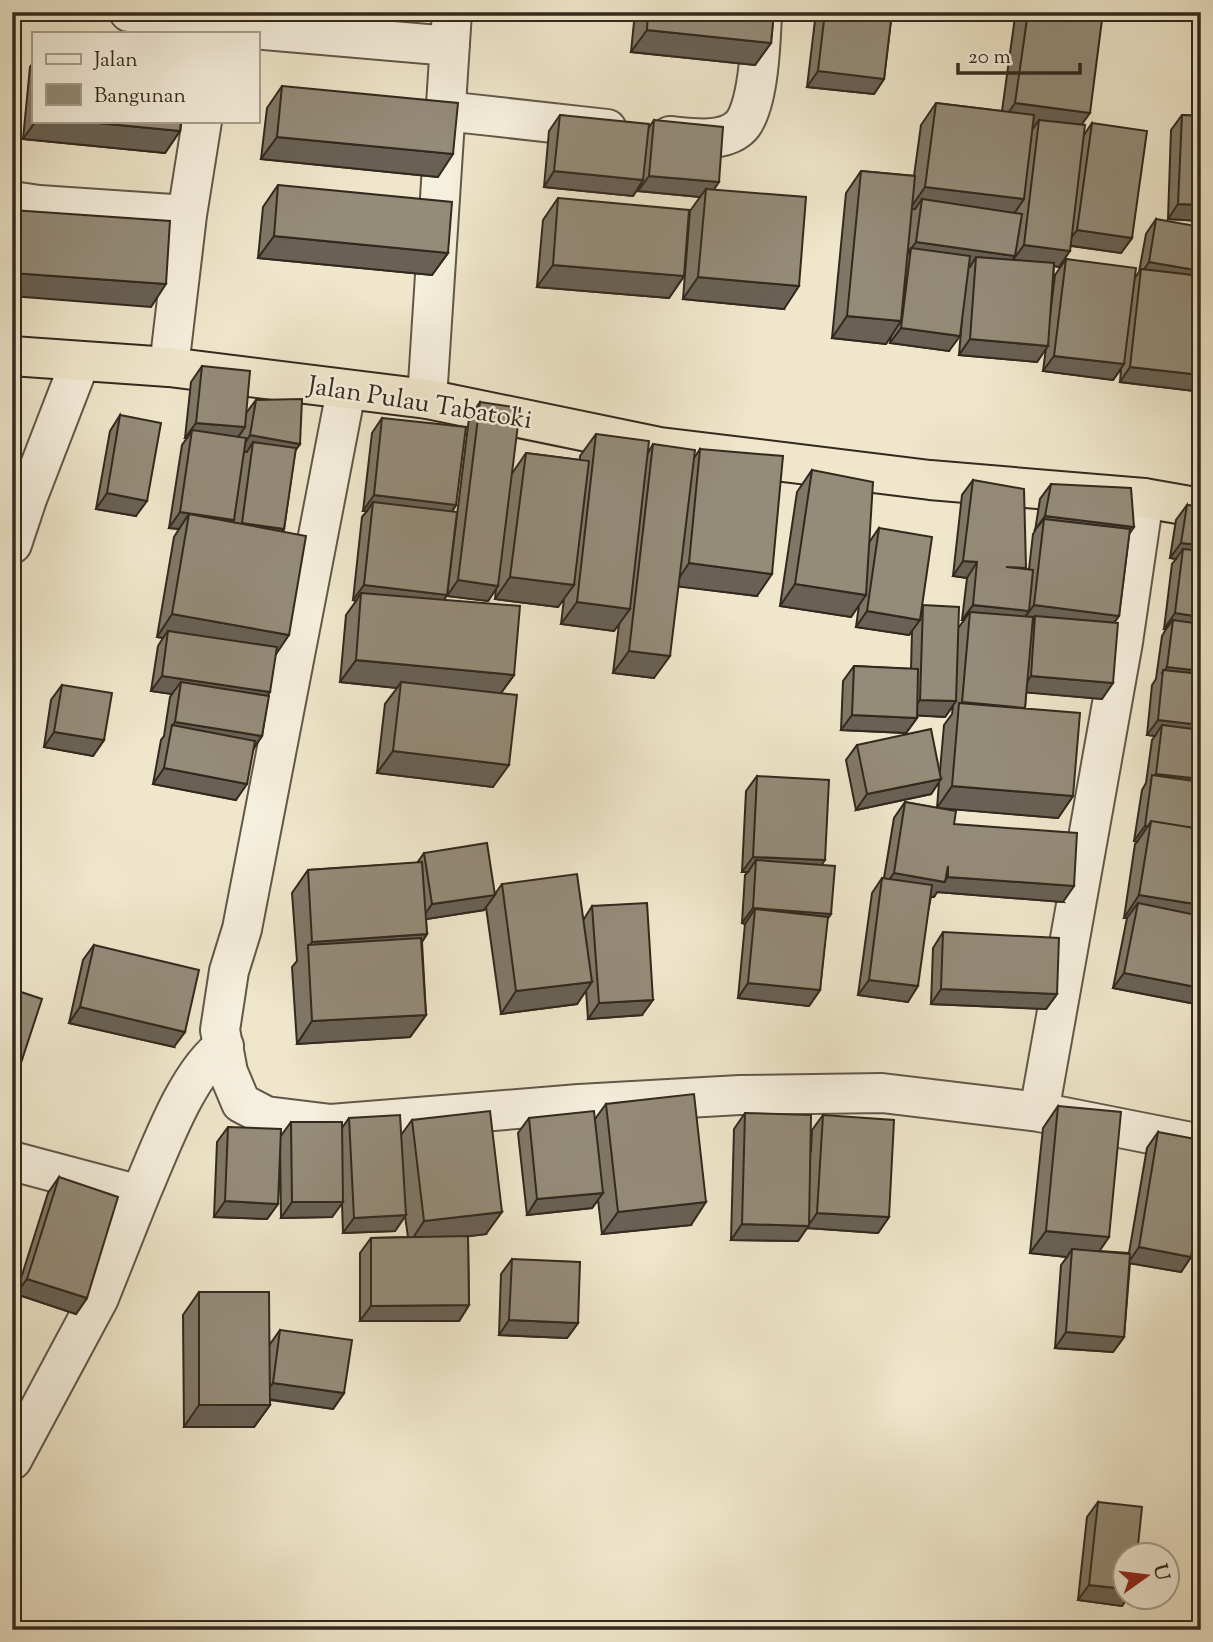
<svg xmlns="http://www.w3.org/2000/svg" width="1213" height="1642" viewBox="0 0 1213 1642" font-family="'Sorts Mill Goudy',serif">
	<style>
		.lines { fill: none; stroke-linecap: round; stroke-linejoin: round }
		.street-casing { stroke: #615849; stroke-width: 42 }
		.highway-casing { stroke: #32291e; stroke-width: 42 }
		.street { stroke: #f5efdd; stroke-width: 38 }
		.highway { stroke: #efe6cb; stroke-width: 38 }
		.wall { fill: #7f7867; stroke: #32291e; stroke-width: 2 }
		.shaded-wall { fill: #686154; stroke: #32291e; stroke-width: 2 }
		.building { fill: #948b78; stroke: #32291e; stroke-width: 2 }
		.labels { text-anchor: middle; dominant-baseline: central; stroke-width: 5; stroke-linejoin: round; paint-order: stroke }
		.street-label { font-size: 26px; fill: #32291e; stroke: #f5efdd }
	</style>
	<rect width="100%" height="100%" fill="#efe6cb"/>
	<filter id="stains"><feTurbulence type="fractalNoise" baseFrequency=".00286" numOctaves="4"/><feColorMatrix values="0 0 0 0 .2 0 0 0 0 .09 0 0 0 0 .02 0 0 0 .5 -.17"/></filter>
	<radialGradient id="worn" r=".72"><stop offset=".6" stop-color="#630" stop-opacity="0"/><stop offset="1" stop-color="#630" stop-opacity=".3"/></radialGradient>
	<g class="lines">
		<g class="street-casing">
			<path id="street" d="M129 12 217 26 450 46
				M445 111 607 129
				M670 136C691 138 722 143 739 128 759 112 761 38 762 12
				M12 201 39 205 187 215
				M169 367 187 215 202 121
				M346 391 242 929 229 971 220 1030 228 1072 241 1103 266 1116 331 1124 579 1104 740 1095 882 1093 1039 1112 1201 1144
				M427 399 452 12
				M12 544 27 499 80 362
				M1039 1112 1123 642 1144 498
				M12 1161 140 1195 99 1298 12 1460
				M140 1195C159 1152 186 1073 224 1046"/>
		</g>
		<g class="highway-casing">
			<path id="highway" d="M12 356 169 367 427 399 660 447 930 480 1144 498 1201 508"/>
		</g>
		<use href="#street" class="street"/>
		<use href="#highway" class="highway"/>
	</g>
	<path class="wall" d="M635 12H774L771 43 755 65 631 52Z
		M816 12H892L884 79 874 94 807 87Z
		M1018 12H1103L1082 125 1084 135 1092 123 1132 238 1121 253 1071 246 1059 267 1054 266 1050 316 1055 275 1066 259 1134 279 1139 272 1146 234 1156 219 1201 375V382L1194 391 1120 382 1121 369 1113 380 1043 371 1046 348 1037 362 959 355 962 319 949 351 890 343 891 335 886 344 832 338 846 193 861 171 914 176 921 125 936 103 1002 111 1015 17Z
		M33 63V121H181L180 131 165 153 23 139 30 67Z
		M282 86 438 177 261 159 267 108Z
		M560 115 648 129 654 120 714 189 784 309 683 299 690 211 700 197 638 191 639 187 633 196 544 187 549 131Z
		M1182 115 1201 116V221L1168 219 1171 130Z
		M278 185 448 253 432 275 258 258 263 207Z
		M558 198 684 276 669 298 537 287 543 220Z
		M202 366 246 413 256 400 300 444 295 451 284 529 283 532 275 655 268 696 262 736 254 748 236 800 153 784 161 740 164 736 170 697 172 694 151 691 158 646 163 638 157 637 174 537 179 529 169 528 182 445 187 438H185L191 382Z
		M480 402 513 472 526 453 580 460V456L596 434 648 453 653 444 694 458 700 449 757 596 678 586 654 678 613 673 619 624 614 631 561 624 564 599 558 607 495 599 496 589 488 601 447 596 469 418Z
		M120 415 136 516 96 509 110 431Z
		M382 418 456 505 452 512 447 595 444 600 514 675 501 693 493 787 377 773 385 704 397 688 340 682 346 615 356 601 353 600 362 517 367 511H363L372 433Z
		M812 470 870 541 879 528 922 607 923 605 959 627 964 620H962L967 578 953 576 962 495 973 480 1025 569H1029L1033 534 1035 531 1040 499 1051 484 1129 535 1119 616 1114 623 1102 699 1026 692 1025 708 1073 796 1058 818 941 808 954 824 1063 902 937 892 934 897H931L908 1002 858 995 872 893 882 878H884L894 818 905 802 937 808 939 782 931 794 856 810 846 760 857 745 940 771 944 725 952 714 953 706 945 717 917 715V718L906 733 841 730 843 681 854 666 911 669 912 631 909 635 856 627 859 605 851 617 780 606 797 492Z
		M1187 505 1201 1005 1113 988 1127 918H1124L1135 844 1137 842 1134 841 1142 790 1146 783 1152 740 1155 736 1147 735 1152 685 1156 679 1162 636 1166 629H1164L1172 564 1176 559 1170 558 1176 520Z
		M62 685 104 740 93 756 44 747 51 700Z
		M757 776 822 865 831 914 827 919 820 990 809 1006 738 998 745 924 742 923 745 875 748 872H742L746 791Z
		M424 853 495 894 502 884 584 919 592 906 642 1015 588 1019 586 990 577 1004 501 1014 486 907 484 910 426 919 427 934 422 942 426 1015 410 1037 297 1044 292 967 297 961 292 893 308 870 417 863Z
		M943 932 1057 994 1046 1009 931 1004 933 948Z
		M94 945 174 1047 69 1023 83 960Z
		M606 1104 691 1225 602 1234 598 1200 592 1208 527 1215 518 1133 529 1118 595 1119Z
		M1058 1106 1099 1251 1129 1253 1147 1148 1158 1132 1191 1257 1181 1272 1130 1263 1124 1337 1113 1352 1055 1348 1061 1265 1067 1257 1030 1253 1043 1128Z
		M745 1113 811 1151 812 1130 823 1115 889 1217 878 1233 807 1228 798 1241 731 1240 734 1129Z
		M349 1118 401 1135 412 1120 486 1234 468 1236 469 1305 459 1321H360V1253L371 1238 408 1237 405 1216 395 1231 343 1233 342 1203 332 1217 281 1218 280 1142 278 1204 267 1219 214 1217 217 1142 228 1127 280 1137 291 1122 342 1128Z
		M59 1177 87 1298 76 1314 16 1294 48 1193Z
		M1201 1241V1268L1195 1266Z
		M512 1259 578 1323 567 1338 499 1335 501 1274Z
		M199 1292 270 1344 280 1330 344 1393 333 1409 270 1400V1405L254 1427H184L183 1315Z
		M1098 1502 1125 1597H1128L1122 1606 1078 1600 1087 1517Z
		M1201 1548V1559L1196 1557Z"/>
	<path class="shaded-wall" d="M647 30 771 43 755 65 631 52Z
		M818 71 884 79 874 94 807 87Z
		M1015 103 1090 113 1074 135 1039 120 1032 130 1000 125Z
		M36 121H77L180 131 165 153 23 139Z
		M277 137 453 154 438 177 261 159Z
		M554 171 643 180 633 196 544 187Z
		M649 176 719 182 708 198 706 189 700 197 638 191Z
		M925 187 1024 199 1009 221 922 199 915 209H910Z
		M1178 204 1201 205V221L1168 219Z
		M1077 230 1132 238 1121 253 1066 245Z
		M274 236 448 253 432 275 258 258Z
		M916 242 1015 256 1005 272 976 257 970 267 910 258 911 248 905 257Z
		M1024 245 1070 251 1059 267 1013 260Z
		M1149 262 1201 271V289L1141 274Z
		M553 265 684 276 669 298 537 287Z
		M12 273 166 284 151 307 12 296Z
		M698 277 799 286 784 309 683 299Z
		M847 316 901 321 886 344 832 338Z
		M901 328 960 336 949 351 890 343Z
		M970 339 1048 346 1037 362 959 355Z
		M1054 356 1124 364 1113 380 1043 371Z
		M1130 367 1201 375V382L1194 391 1120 382Z
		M196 423 245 427 234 443 192 430 187 438H185Z
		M250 435 300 444 289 459 253 442 247 452 240 451Z
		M107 493 147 501 136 516 96 509Z
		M374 495 456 505 446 520 373 502 367 511H363Z
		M180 512 234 520 223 536 189 514 179 529 169 528Z
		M1045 516 1134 527 1123 543 1044 519 1034 531Z
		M242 523 284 529 274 545 231 538Z
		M1181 543 1201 545V562L1183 549 1176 559 1170 558Z
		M963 561 977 562 967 578 953 576Z
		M689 563 772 574 757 596 674 586Z
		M510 577 574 585 558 607 495 599Z
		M458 580 498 586 488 601 447 596Z
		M795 584 866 595 851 617 780 606Z
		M364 585 447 595 436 611 361 593 356 601 353 600Z
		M577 602 630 609 614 631 561 624Z
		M973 605 1029 611 1018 627 970 612 964 620H962Z
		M1034 605 1119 616 1108 631 1035 616 1031 621 1023 620Z
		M867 611 920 620 909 635 856 627Z
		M1175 613 1201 617V634L1173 620 1166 629H1164Z
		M172 614 289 635 274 657 168 631 163 638 157 637Z
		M629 651 670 656 654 678 613 673Z
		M356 660 514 675 498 697 401 682 397 688 340 682Z
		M1167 667 1201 671V688L1162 673Z
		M162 676 270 692 260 707 181 682 172 694 151 691Z
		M1031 676 1113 683 1102 699 1020 692Z
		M920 700 956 701 945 717 909 715Z
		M852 715 917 718 906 733 841 730Z
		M1158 720 1201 725V741L1162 725 1155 736 1147 735Z
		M175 722 262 736 251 752 172 726Z
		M54 732 104 740 93 756 44 747Z
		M393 751 509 765 493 787 377 773Z
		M164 768 247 784 236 800 153 784Z
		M1156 774 1201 779V796L1151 780Z
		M941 779 931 794 856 810 867 794Z
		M952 786 1073 796 1058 818 937 808Z
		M1145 826H1148L1137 842 1134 841Z
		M753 857 825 860 814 876 756 860 748 872H742Z
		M894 873 944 882 948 877 1074 886 1063 902 937 892 934 897 883 888Z
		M495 895 484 910 421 920 432 904Z
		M1139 895 1201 905V930L1138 903 1127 918H1124Z
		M753 908 831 914 820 929 755 909 745 924 742 923Z
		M427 934 412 956 308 948 312 942Z
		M1124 973 1201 988V1005L1113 988Z
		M869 980 918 986 908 1002 858 995Z
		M592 982 577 1004 501 1014 516 991Z
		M748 983 820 990 809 1006 738 998Z
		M941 989 1057 994 1046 1009 931 1004Z
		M653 1000 642 1015 588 1019 599 1003Z
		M80 1007 185 1032 174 1047 69 1023Z
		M426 1015 410 1037 297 1044 312 1021Z
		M12 1074 17 1075 12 1082Z
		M603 1193 592 1208 527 1215 537 1199Z
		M225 1201 278 1204 267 1219 214 1217Z
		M292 1202H343L332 1217 281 1218Z
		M706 1202 691 1225 602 1234 618 1212Z
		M502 1212 486 1234 409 1244 424 1221Z
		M817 1213 889 1217 878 1233 807 1228 798 1241 731 1240 742 1224 808 1226Z
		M406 1215 395 1231 343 1233 354 1218Z
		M1046 1231 1109 1237 1094 1259 1072 1249 1067 1257 1030 1253Z
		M1139 1247 1191 1257 1181 1272 1128 1263Z
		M1201 1258V1268L1195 1266Z
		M27 1279 87 1298 76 1314 16 1294Z
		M469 1305 459 1321H360L371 1306Z
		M509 1320 578 1323 567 1338 499 1335Z
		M1066 1332 1124 1337 1113 1352 1055 1348Z
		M273 1383 344 1393 333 1409 262 1398Z
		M199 1405H270L254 1427H184Z
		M1089 1585 1125 1589V1597H1128L1122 1606 1078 1600Z"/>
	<path class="building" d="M648 12H774L771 43 647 30Z
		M825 12H892L884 79 818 71Z
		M1028 12H1103L1090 113 1015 103Z
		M282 86 458 103 453 154 277 137Z
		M936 103 1034 115 1024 199 925 187Z
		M560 115 649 124 643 180 554 171Z
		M1182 115 1201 116V205L1178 204Z
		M654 120 723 127 719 182 649 176Z
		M1039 120 1085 125 1070 251 1024 245Z
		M77 121H181L180 131Z
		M1092 123 1147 131 1132 238 1077 230Z
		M861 171 915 176 901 321 847 316Z
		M278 185 452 202 448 253 274 236Z
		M706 189 806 197 799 286 698 277Z
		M558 198 689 210 684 276 553 265Z
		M922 199 1022 214 1015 256 916 242Z
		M12 210 170 221 166 284 12 273Z
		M1156 219 1201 227V271L1149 262Z
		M911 248 970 256 960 336 901 328Z
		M976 257 1054 263 1048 346 970 339Z
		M1066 259 1136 268 1124 364 1054 356Z
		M1141 269 1201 276V375L1130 367Z
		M202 366 250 371 245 427 196 423Z
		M302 399 300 444 250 435 256 400Z
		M480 402 520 408 498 586 458 580Z
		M120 415 161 423 147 501 107 493Z
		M382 418 466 427 456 505 374 495Z
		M192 430 246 438 234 520 180 512Z
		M596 434 649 441 630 609 577 602Z
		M253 442 296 448 284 529 242 523Z
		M653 444 695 450 670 656 629 651Z
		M700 449 783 456 772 574 689 563Z
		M526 453 589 461 574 585 510 577Z
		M812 470 873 482 866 595 795 584Z
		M973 480 1024 489 1026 568 1006 567 1033 570 1029 611 973 605 977 562 963 561Z
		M1051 484 1131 488 1134 527 1045 516Z
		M373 502 457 512 447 595 364 585Z
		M1187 505 1201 506V545L1181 543Z
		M189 514 306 536 289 635 172 614Z
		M1044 519 1130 529 1119 616 1034 605Z
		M879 528 932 537 920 620 867 611Z
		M1183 549 1201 551V617L1175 613Z
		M361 593 520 606 514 675 356 660Z
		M923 605 959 607 956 701 920 700Z
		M970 612 1033 617 1025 708 962 702Z
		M1035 616 1118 623 1113 683 1031 676Z
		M1173 620 1201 624V671L1167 667Z
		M168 631 277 647 270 692 162 676Z
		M854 666 918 669 917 718 852 715Z
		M1163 670 1201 674V725L1158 720Z
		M181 682 269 696 262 736 175 722Z
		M401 682 517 695 509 765 393 751Z
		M62 685 112 693 104 740 54 732Z
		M959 703 1080 713 1073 796 952 786Z
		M172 725 255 741 247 784 164 768Z
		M1162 725 1201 730V779L1156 774Z
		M931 729 941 779 867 794 857 745Z
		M1152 775 1201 782V829L1151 821 1148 826H1145Z
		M757 776 829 780 825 860 753 857Z
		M905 802 956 811 954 824 1077 833 1074 886 948 877V866L945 882 894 873Z
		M1151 821 1201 829V905L1139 895Z
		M487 843 495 895 432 904 424 853Z
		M756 860 835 866 831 914 753 908Z
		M422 862 427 934 312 942 308 870Z
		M577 874 592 982 516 991 502 884Z
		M882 878 932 885 918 986 869 980Z
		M647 903 653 1000 599 1003 592 906Z
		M1138 903 1201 916V988L1124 973Z
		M755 909 828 917 820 990 748 983Z
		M943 932 1059 938 1057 994 941 989Z
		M421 938 426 1015 312 1021 308 945Z
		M94 945 199 970 185 1032 80 1007Z
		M12 989 42 999 17 1075 12 1074Z
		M694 1094 706 1202 618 1212 606 1104Z
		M1058 1106 1121 1112 1109 1237 1046 1231Z
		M490 1111 502 1212 424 1221 412 1120Z
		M594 1111 603 1193 537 1199 529 1118Z
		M745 1113 811 1115 809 1226 742 1224Z
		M400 1115 406 1215 354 1218 349 1118Z
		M823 1115 894 1120 889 1217 817 1213Z
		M291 1122H342L343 1202H292Z
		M228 1127 281 1129 278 1204 225 1201Z
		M1158 1132 1201 1140V1200L1191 1257 1139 1247Z
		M59 1177 118 1197 87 1298 27 1279Z
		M468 1236 469 1305 371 1306V1238Z
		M1072 1249 1130 1254 1124 1337 1066 1332Z
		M512 1259 580 1262 578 1323 509 1320Z
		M199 1292H269L270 1405H199Z
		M280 1330 352 1340 344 1393 273 1383Z
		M1098 1502 1142 1507 1137 1555H1125V1589L1089 1585Z"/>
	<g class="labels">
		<g class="street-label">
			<text transform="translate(420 404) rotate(9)">Jalan Pulau Tabatoki</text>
		</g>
	</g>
	<rect width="1213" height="1642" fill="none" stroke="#efe6cb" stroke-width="42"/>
	<rect x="14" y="14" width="1185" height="1614" fill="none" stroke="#32291e" stroke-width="3.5"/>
	<rect x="21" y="21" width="1171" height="1600" fill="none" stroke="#32291e" stroke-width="2"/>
	<rect x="32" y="32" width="228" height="91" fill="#f5efdd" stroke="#a7a091" stroke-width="2"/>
	<rect x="46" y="54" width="35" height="10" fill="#f5efdd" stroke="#a7a091" stroke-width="2"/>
	<text x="94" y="66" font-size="21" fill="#32291e">Jalan</text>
	<rect x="46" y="84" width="35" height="21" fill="#948b78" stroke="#a7a091" stroke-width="2"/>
	<text x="94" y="102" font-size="21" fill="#32291e">Bangunan</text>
	<g transform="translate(1146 1576) rotate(76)"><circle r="33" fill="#f5efdd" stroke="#a7a091" stroke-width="2"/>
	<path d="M0-5L12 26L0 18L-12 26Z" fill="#8f2418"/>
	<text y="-10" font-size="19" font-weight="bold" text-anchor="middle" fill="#32291e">U</text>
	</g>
	<path d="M958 63v10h122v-10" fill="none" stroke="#32291e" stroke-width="3.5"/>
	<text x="968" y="63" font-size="21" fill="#32291e" stroke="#f5efdd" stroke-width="5" paint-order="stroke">20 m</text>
	<rect width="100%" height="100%" filter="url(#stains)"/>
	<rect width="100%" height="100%" fill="url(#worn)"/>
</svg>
